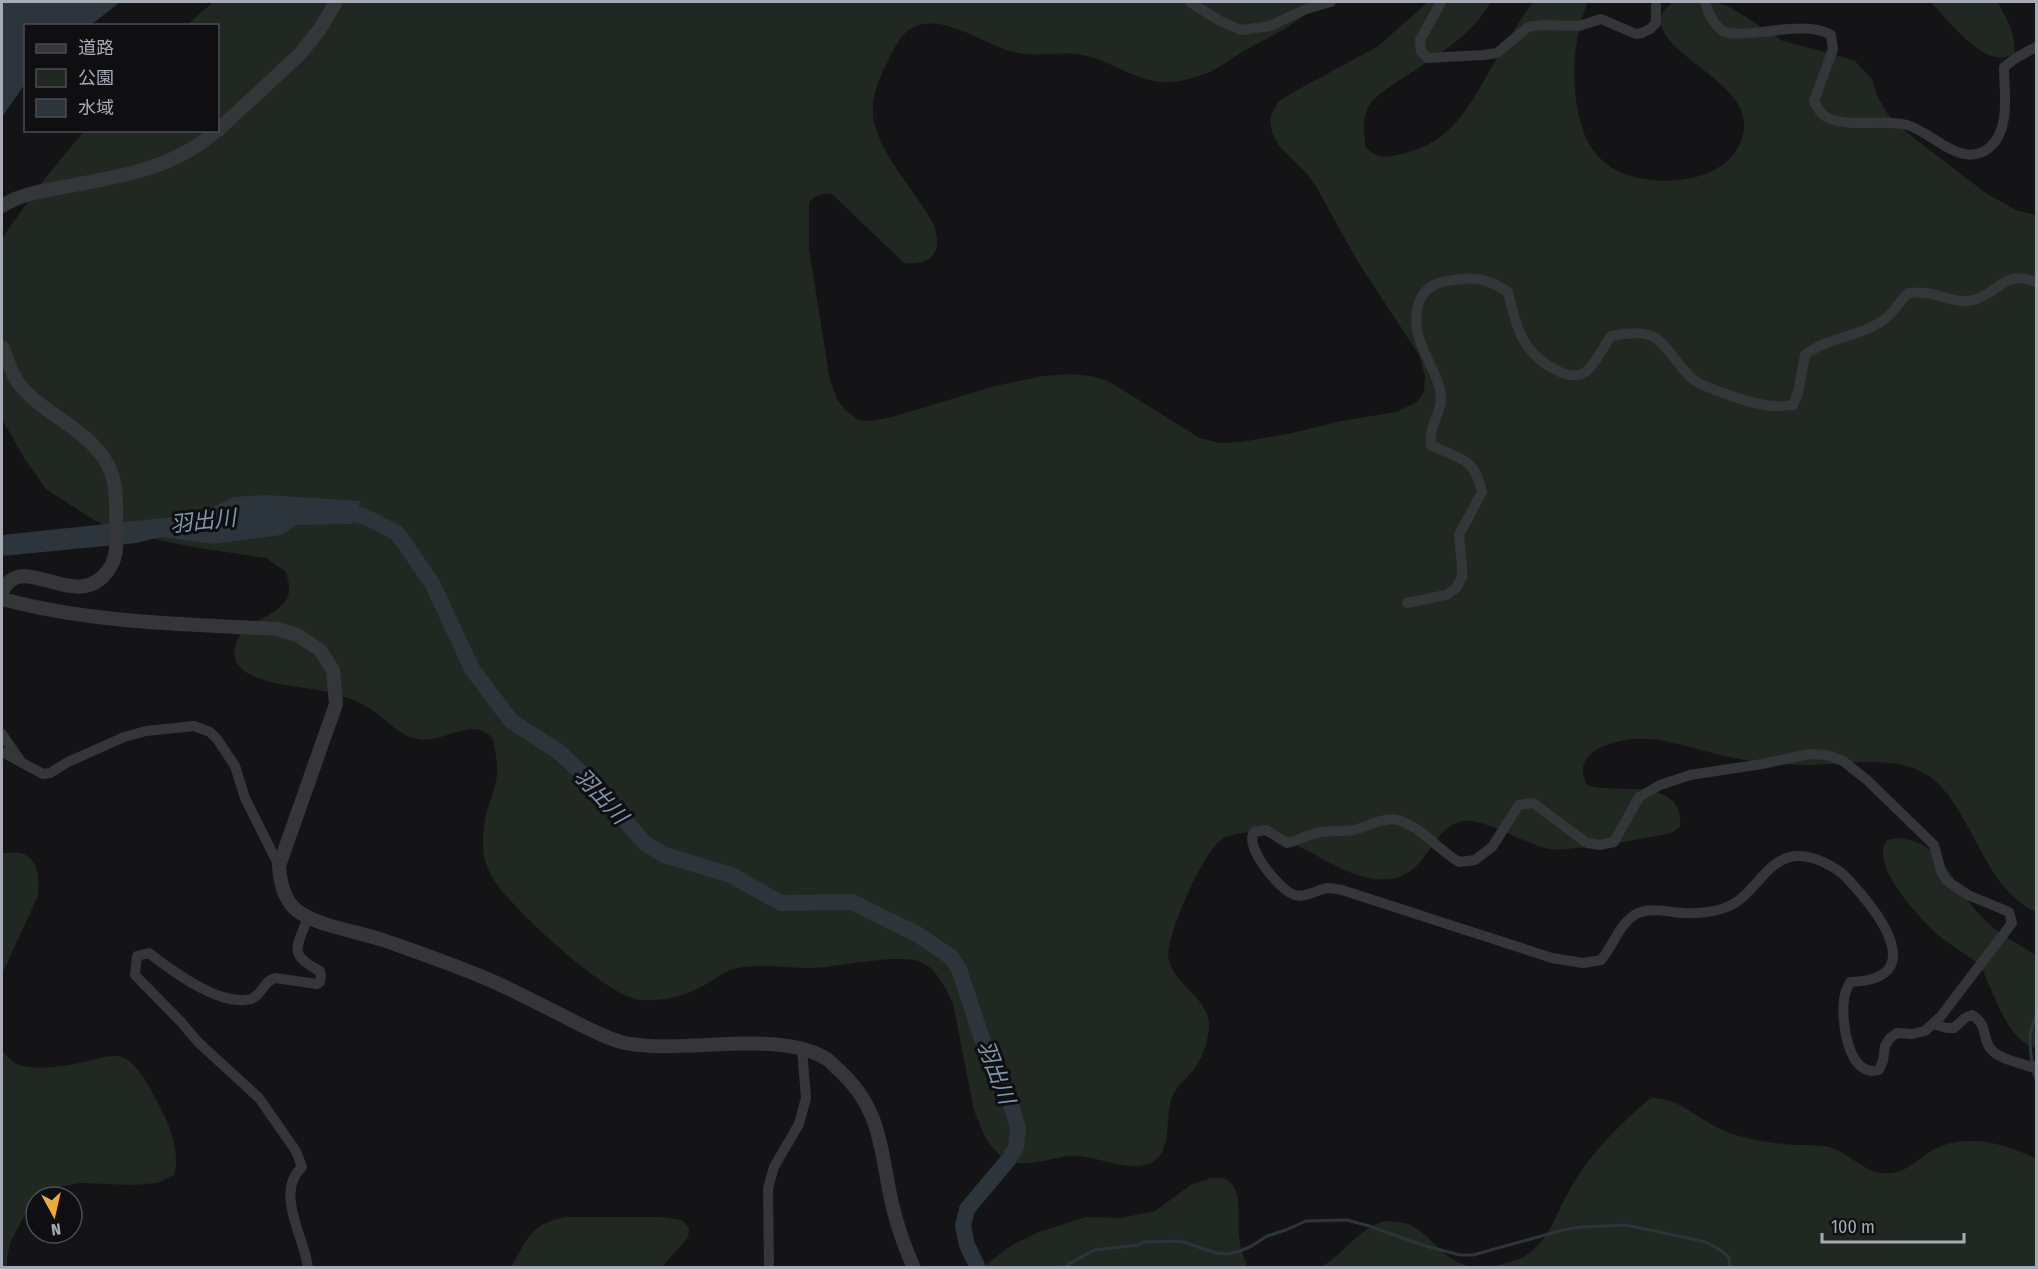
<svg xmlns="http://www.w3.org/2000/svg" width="2038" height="1269" viewBox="0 0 2038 1269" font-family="'Fira Sans Condensed','Noto Sans JP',sans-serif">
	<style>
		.green { fill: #202821 }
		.water { fill: #2c353b }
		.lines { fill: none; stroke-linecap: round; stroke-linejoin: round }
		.stream { stroke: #2c353b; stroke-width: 3 }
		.river { stroke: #2c353b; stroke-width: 16 }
		.minor { stroke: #35363a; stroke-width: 10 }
		.tertiary { stroke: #35363a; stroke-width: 14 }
		.labels { text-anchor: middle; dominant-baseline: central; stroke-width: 6; stroke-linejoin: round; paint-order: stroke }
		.water-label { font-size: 22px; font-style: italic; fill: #7d99b0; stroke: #0f0f11 }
	</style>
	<rect width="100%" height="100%" fill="#141416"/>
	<path class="green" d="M213 2H1317C1299 25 1267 38 1242 52 1231 59 1219 68 1207 73 1194 78 1177 83 1163 82 1135 81 1110 60 1082 55 1061 51 1039 57 1018 53 985 47 935 4 904 34 896 43 891 55 886 65 876 84 869 105 875 126 883 157 917 194 933 223 944 250 933 266 904 263L832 194C822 193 816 195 809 202V249L830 381 837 399 845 410 858 420 872 421 892 417 995 386 1043 376 1071 374 1090 376 1108 381 1200 438 1220 443 1242 442 1292 433 1341 421 1396 412 1417 402 1424 392 1425 376 1419 355 1358 262 1317 188 1308 175 1279 146 1272 133 1270 118 1278 102 1297 90 1377 47 1428 2H1491C1471 37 1433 58 1400 80 1390 87 1375 95 1368 107 1362 120 1364 134 1366 148 1381 160 1387 157 1405 153 1450 142 1467 110 1489 72 1503 48 1517 24 1533 2H1588C1572 39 1570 88 1582 127 1588 147 1602 165 1622 173 1660 188 1730 184 1743 135 1757 83 1656 56 1661 18 1662 12 1667 7 1671 3L1715 2 1730 7 1783 41 1854 60 1872 79 1877 95 1886 112 1905 131 1987 194 2016 210 2036 215V912C1984 888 1974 815 1934 780 1902 752 1846 765 1806 765 1781 765 1753 762 1729 757 1696 750 1659 734 1626 740 1602 744 1572 756 1587 785 1614 795 1686 775 1680 827L1671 833C1640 839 1608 846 1576 848 1567 849 1558 850 1549 849 1525 844 1485 818 1463 821 1425 827 1430 893 1364 877 1318 865 1274 816 1224 838 1205 846 1163 941 1169 961 1176 985 1207 998 1209 1023 1209 1039 1204 1055 1195 1068 1189 1077 1179 1083 1174 1093 1165 1110 1171 1132 1163 1150 1160 1157 1154 1162 1148 1164 1126 1171 1101 1158 1079 1156 1057 1154 1032 1169 1010 1161 990 1153 981 1129 974 1110L953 1004C946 989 937 969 921 962 899 953 838 967 813 968 787 969 757 961 731 970 721 973 713 981 703 986 686 996 660 1002 640 1000 606 996 515 911 495 882 490 874 486 866 484 857 482 845 483 832 485 819 491 792 502 781 495 751 494 745 494 740 490 736 471 717 440 745 417 739 398 735 387 720 372 710 361 702 346 697 332 693 307 686 250 686 237 663 234 658 234 653 235 647 241 613 306 619 285 571L266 558 192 547 113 530 89 517 46 489 24 458 2 419V238L42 182 84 131 218 130V26L187 25Z
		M1930 2H1997C2006 17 2017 35 2014 54 1985 71 1949 20 1930 2Z
		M1900 838C1941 842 1953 884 1977 912 1993 931 2015 942 2036 955V1048C2011 1042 1999 1007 1989 985 1985 976 1983 968 1975 961 1963 952 1950 945 1938 935 1920 918 1868 865 1887 840Z
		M2 853C7 853 16 852 21 853 40 859 39 881 38 896L2 974Z
		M2 1050C5 1054 10 1060 15 1063 32 1072 70 1066 88 1061 99 1059 112 1053 124 1058 139 1064 156 1098 163 1113 172 1132 180 1155 174 1175L157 1183 133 1185 80 1183 59 1187 40 1193 30 1205 10 1243 7 1258V1268L2 1267Z
		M1651 1098C1680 1097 1699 1121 1725 1131 1748 1141 1772 1143 1797 1145 1807 1145 1819 1145 1829 1147 1848 1152 1861 1170 1882 1173 1903 1176 1915 1161 1931 1151 1963 1132 2006 1143 2036 1159V1267H1481C1554 1261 1545 1225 1578 1176 1594 1150 1627 1117 1651 1098Z
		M1211 1178C1215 1178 1221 1177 1225 1179 1244 1186 1237 1220 1239 1236 1240 1246 1243 1258 1248 1267H983L1012 1245 1039 1232 1086 1217 1121 1218 1155 1211 1191 1185Z
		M568 1217H661L682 1220 689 1228 688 1238 662 1267H511C528 1239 531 1222 568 1217Z
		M1386 1221C1394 1222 1403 1222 1410 1225 1435 1237 1441 1261 1473 1267H1321C1344 1254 1359 1227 1386 1221Z"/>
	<path class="water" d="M2 2H120L91 25 26 26 25 84 2 117Z
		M266 495 361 501 352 524 296 525 281 535 214 544 161 537 136 543 2 556V535L201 514 233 497Z"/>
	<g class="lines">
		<path class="stream" d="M2036 1016C2026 1035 2031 1054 2034 1074L2036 1079
			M1062 1268 1094 1250 1138 1245 1144 1242 1180 1241 1216 1253 1226 1254 1237 1252 1250 1247 1267 1236 1286 1230 1306 1221 1347 1220 1369 1226 1422 1245 1460 1255H1473L1563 1230 1581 1227 1626 1225 1706 1242 1722 1251 1729 1258 1730 1268"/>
		<path class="river" d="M334 509 366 517 397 533 432 583 472 669 511 721 559 752 592 783 645 843 664 855 731 875 781 903 852 902 917 934 951 957 959 969 985 1048 1011 1105 1018 1128 1016 1147 1009 1159 967 1209 963 1226 967 1245 978 1268"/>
		<path class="minor" d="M1190 2 1220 21 1241 30 1270 26 1306 9 1331 2
			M1441 2 1420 40 1421 52 1428 58 1483 55 1497 53 1528 27 1543 25 1579 26 1601 19 1636 34 1642 33 1650 29 1656 23V2
			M1705 2C1708 12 1714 27 1725 32 1733 35 1744 33 1753 33 1775 31 1812 23 1831 35L1833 49 1814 101C1817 108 1821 115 1828 118 1850 128 1883 119 1907 125 1933 132 1962 171 1990 147 2011 129 2004 91 2004 67L2016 58 2036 47
			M1407 603 1446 595 1456 588 1462 577V567L1459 535 1482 492C1474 456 1460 460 1431 445 1429 425 1440 415 1441 400 1441 368 1406 341 1419 302 1424 290 1434 283 1447 281 1474 276 1485 277 1508 292 1517 330 1523 356 1562 373 1568 375 1577 377 1584 373 1593 368 1604 346 1611 336 1624 334 1645 330 1657 339 1669 347 1680 370 1694 380 1707 389 1758 406 1774 406 1780 407 1787 405 1793 405L1798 393 1805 355C1829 336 1863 337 1886 318 1895 311 1900 301 1908 293 1914 293 1921 292 1927 293 1943 296 1961 305 1977 299 2002 289 2006 270 2036 282
			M2 734 20 760
			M2 752 43 774 50 773 68 762 124 737 146 731 194 726 210 732 217 739 235 766 245 798 279 866
			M1810 754 1827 755 1843 761 1867 780 1934 845 1941 871 1947 881 1968 895 2009 912 2012 923 1941 1016 1925 1031 1912 1034 1897 1033 1890 1038 1885 1046 1883 1061 1879 1070C1848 1079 1841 1020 1844 1000 1844 994 1847 988 1850 982 1921 980 1889 927 1861 894 1854 886 1847 877 1839 871 1827 863 1810 855 1796 856 1766 858 1754 897 1727 907 1715 912 1696 914 1682 913 1667 912 1647 906 1633 916 1618 927 1613 946 1601 960L1583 963 1552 958 1342 890C1337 889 1332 888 1327 888 1317 890 1306 898 1295 895 1280 891 1244 847 1254 832L1266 830 1287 843C1298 841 1306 835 1317 833 1329 830 1342 832 1354 830 1366 827 1386 816 1398 820 1422 827 1438 850 1459 862L1475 860 1492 847 1519 805 1533 803 1587 843 1600 845 1614 842 1639 797 1660 785 1690 775 1762 764Z
			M308 917C297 948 287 954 320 971L321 976 320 982 317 984 275 978C262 982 263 995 251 999 220 1007 172 971 149 953L137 956 135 975 181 1022 198 1042 259 1098 296 1151 302 1167C274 1193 305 1238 308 1268
			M1933 1024 1947 1028H1954L1965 1018 1972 1015C1990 1025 1980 1042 1995 1053 2004 1060 2020 1063 2031 1067L2036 1066
			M769 1268 768 1188 774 1167 799 1124 806 1098 802 1049"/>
		<path class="tertiary" d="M218 130 299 55 320 29 336 2
			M2 206C20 194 42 191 63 187 117 177 175 169 217 130
			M2 347C7 358 11 373 19 384 46 418 98 432 112 475 117 489 116 506 116 520 116 537 119 555 109 569 77 617 22 547 2 592
			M2 599C91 623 184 624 277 629L297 635 320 650 333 670 336 704 279 866C280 880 284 898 294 908 311 925 360 932 383 940 417 952 452 964 485 978 516 991 545 1007 575 1022 591 1030 608 1039 625 1043 685 1055 777 1028 827 1059 831 1062 836 1068 840 1071 884 1112 880 1154 893 1208 898 1228 905 1248 914 1268"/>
	</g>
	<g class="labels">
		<g class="water-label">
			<text transform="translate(203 521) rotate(-6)">羽出川</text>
			<text transform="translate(601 796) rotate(47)">羽出川</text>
			<text transform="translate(996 1072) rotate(69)">羽出川</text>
		</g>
	</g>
	<rect width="2038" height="1269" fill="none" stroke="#a6abb6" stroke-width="6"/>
	<rect x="24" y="24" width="195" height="108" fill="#0f0f11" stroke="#4b4d53" stroke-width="1.5"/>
	<rect x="36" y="44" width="30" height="9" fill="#35363a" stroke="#4b4d53" stroke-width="1.5"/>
	<text x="78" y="54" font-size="18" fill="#a6abb6">道路</text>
	<rect x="36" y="69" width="30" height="18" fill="#202821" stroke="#4b4d53" stroke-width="1.5"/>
	<text x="78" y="84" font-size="18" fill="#a6abb6">公園</text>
	<rect x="36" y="99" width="30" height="18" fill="#2c353b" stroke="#4b4d53" stroke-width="1.5"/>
	<text x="78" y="114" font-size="18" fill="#a6abb6">水域</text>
	<g transform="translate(54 1215) rotate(172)"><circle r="28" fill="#0f0f11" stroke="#4b4d53" stroke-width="1.5"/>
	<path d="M0-4.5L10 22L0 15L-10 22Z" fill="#edad35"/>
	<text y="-9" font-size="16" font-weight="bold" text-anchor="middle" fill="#a6abb6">N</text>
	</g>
	<path d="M1822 1233v9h142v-9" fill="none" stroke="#a6abb6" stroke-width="3"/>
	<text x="1831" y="1233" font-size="18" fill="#a6abb6" stroke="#0f0f11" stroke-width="4.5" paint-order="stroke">100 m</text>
</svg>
